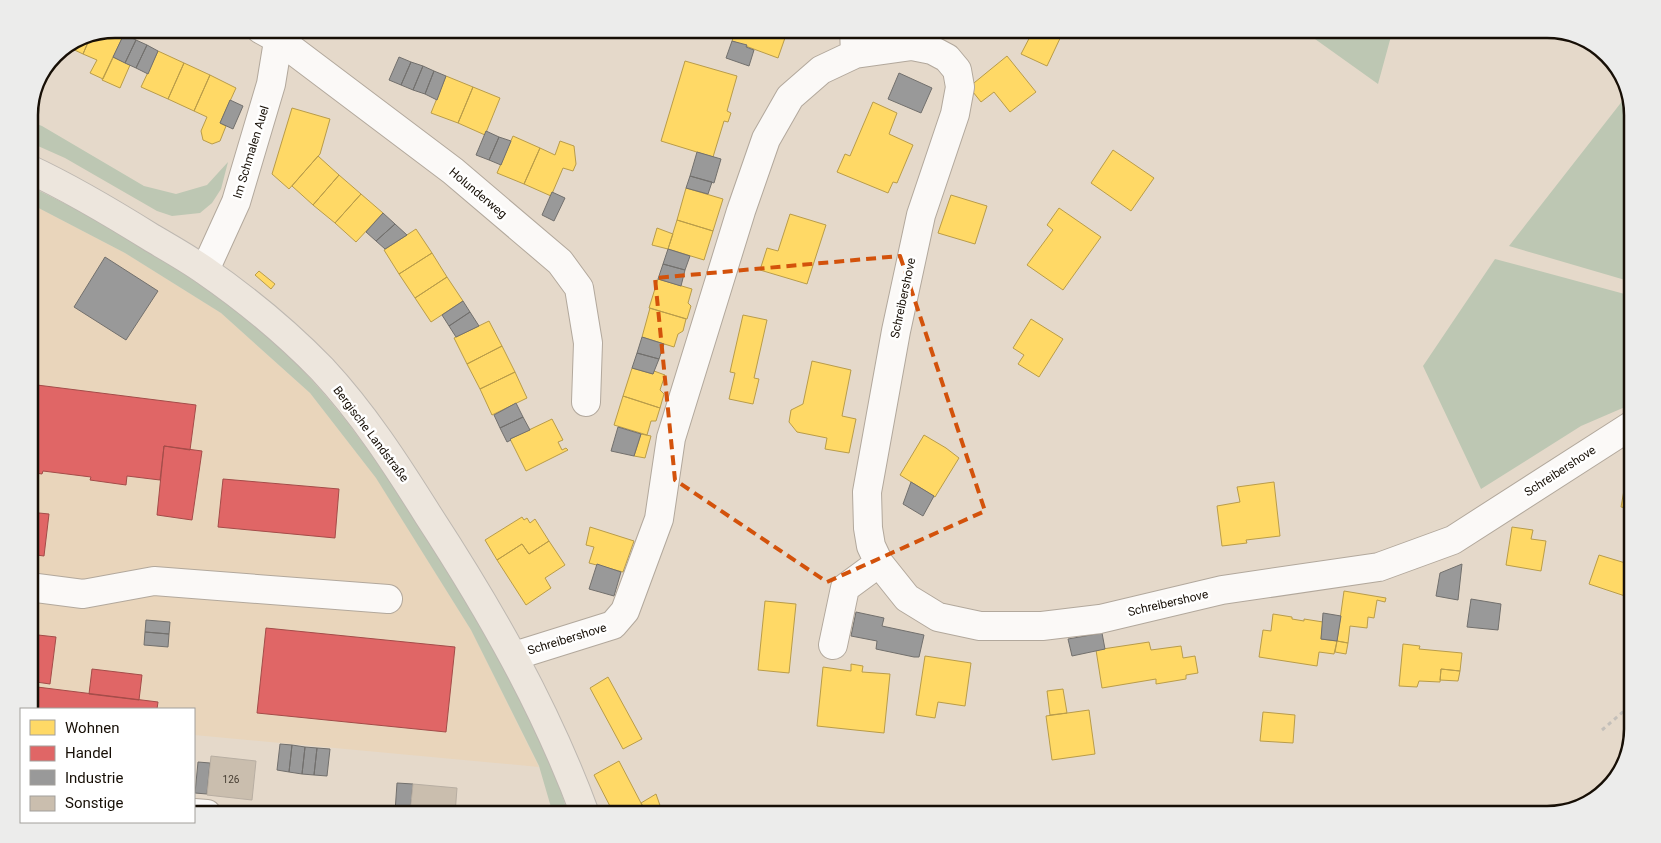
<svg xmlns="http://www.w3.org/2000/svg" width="1661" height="843" viewBox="0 0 1661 843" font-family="Roboto,sans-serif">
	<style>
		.built { fill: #e9d5bb }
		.green { fill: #bdc7b3 }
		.homes { fill: #ffd966; stroke: #b99c49 }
		.shops { fill: #e06666; stroke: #a44c49 }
		.industry { fill: #999; stroke: #72706d }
		.building { fill: #cabeae; stroke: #b8aea2 }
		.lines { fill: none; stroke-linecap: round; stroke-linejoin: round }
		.minor-casing { stroke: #b2a89c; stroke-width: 30 }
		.major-casing { stroke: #beb8b1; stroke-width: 30 }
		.path { stroke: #c3bfb9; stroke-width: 3; stroke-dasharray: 4 4; stroke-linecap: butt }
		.minor { stroke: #fbf9f7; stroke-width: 28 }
		.major { stroke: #ede6dd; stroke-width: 28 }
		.marked { fill: none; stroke: #d3520b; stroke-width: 4; stroke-dasharray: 10 6; stroke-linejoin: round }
		.labels { text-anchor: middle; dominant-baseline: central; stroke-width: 5; stroke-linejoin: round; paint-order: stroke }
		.number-label { font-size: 10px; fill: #443b30 }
		.street-label { font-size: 12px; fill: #170f06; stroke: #fff }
		.rim { fill: none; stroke: #170f06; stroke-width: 2.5 }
	</style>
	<rect width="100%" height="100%" fill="#e5d9ca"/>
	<path class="built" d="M29 203 125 253 221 313 310 393 377 479 471 630 539 767 194 735V709H29Z"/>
	<path class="green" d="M1301 29H1393L1378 84Z
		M1627 95 1632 109V282L1509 246Z
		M29 121 42 126 144 186 176 194 207 185 228 162 221 189 212 203 200 213 172 216 157 211 65 158 29 142Z
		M29 186C114 226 206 282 277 345 334 397 378 462 419 526 468 602 517 681 552 766 558 781 563 798 568 814H553L539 766 471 630 376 478 310 393 221 313 125 253 29 203Z
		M1495 259 1632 296V404L1581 426 1481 489 1423 366Z"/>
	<path class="homes" d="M114 29 126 30 103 79 90 73 97 60 83 54 92 33Z
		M736 29H769L786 35 778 58 732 41Z
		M1034 29H1056L1063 32 1047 66 1021 54Z
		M92 33 83 54 66 46 82 35Z
		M158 51 184 63 168 99 141 87Z
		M1007 56 1036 92 1010 112 994 92 981 102 969 87Z
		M113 57 130 65 120 88 102 80Z
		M685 61 737 76 727 111 731 113 728 122 724 121 713 157 661 141Z
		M184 63 210 75 194 111 168 99Z
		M210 75 236 88 220 123 226 126 220 141 212 144 203 140 201 131 207 117 194 111Z
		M446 76 473 87 458 123 431 113Z
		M473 87 500 98 485 135 458 123Z
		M873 102 897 113 889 134 913 145 897 183 893 182 888 193 837 172 845 154 850 156Z
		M292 108 330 119 320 154 289 189 272 174Z
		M513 136 540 148 524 184 497 173Z
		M560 141 574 146 576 164 573 171 563 168 551 196 524 184 540 148 555 155Z
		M1113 150 1154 178 1131 211 1091 183Z
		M318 156 339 175 313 205 292 186Z
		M339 175 361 194 335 223 313 205Z
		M686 188 723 199 713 231 677 220Z
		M361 194 383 213 356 242 335 223Z
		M951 195 987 206 975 244 938 233Z
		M1059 208 1101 237 1063 290 1027 265 1053 230 1047 225Z
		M790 214 826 225 807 284 760 270 767 248 778 251Z
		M677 220 713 231 704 260 668 249Z
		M657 228 673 234 668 249 652 245Z
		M416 229 432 253 399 274 384 250Z
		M432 253 447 277 415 298 399 274Z
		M259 271 275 284 271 289 255 275Z
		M447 277 463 301 431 322 415 298Z
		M658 279 692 289 688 303 691 306 687 319 649 308Z
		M650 308 686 319 683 331 678 334 674 347 642 337Z
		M743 315 767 320 754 378 759 379 753 404 729 399 735 373 730 372Z
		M1031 319 1063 339 1039 377 1018 364 1024 355 1013 348Z
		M489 321 502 346 467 364 454 338Z
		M502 346 515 372 480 389 467 364Z
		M812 361 851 370 842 416 856 419 849 453 825 449 827 438 797 432 789 422 791 410 803 404Z
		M632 368 653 374 654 371 665 375 660 390 664 394 660 408 623 396Z
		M515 372 527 398 492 415 480 389Z
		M623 396 660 408 656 421H651L647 435 614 425Z
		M552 419 563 440 558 442 562 450 566 448 568 450 526 471 510 439Z
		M641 434 651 436 645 458 634 456Z
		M924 435 946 448 959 458 935 497 900 475Z
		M1629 462H1632V509L1621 507Z
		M1274 482 1280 536 1246 540 1247 543 1222 546 1217 506 1240 502 1237 487Z
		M522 517 524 520 527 518 530 523 535 519 549 541 529 554 522 544 497 560 485 540Z
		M590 527 634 541 623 572 589 563 594 547 586 545Z
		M1512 527 1533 530 1531 539 1546 541 1541 571 1506 565Z
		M549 541 565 565 545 578 551 588 526 605 497 560 522 544 529 554Z
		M1599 555 1632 565V599L1625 597V596L1589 584Z
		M1344 591 1386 598 1385 602 1377 600 1374 618 1368 617 1367 628 1350 626 1348 643 1337 641Z
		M765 601 796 604 789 673 758 670Z
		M1273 614 1292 617V619L1304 621V619L1323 622 1321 639 1337 641 1334 654 1319 652 1317 666 1259 657 1263 630 1271 631Z
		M1337 641 1348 643 1346 654 1335 652Z
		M1149 642 1151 650 1181 646 1183 658 1195 656 1198 673 1186 675V679L1156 684V679L1102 688 1096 650Z
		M1403 644 1420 646 1419 649 1462 653 1460 671 1441 669 1440 682 1419 681 1417 687 1399 686Z
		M925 656 971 663 965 706 938 702 935 718 916 715Z
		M851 664 863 666 862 672 890 674 884 733 817 726 823 667 851 671Z
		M1441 669 1460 671 1458 681 1440 680Z
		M608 677 642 739 623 749 590 688Z
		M1063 689 1067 713 1050 715 1047 691Z
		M1089 710 1095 754 1052 760 1046 716Z
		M1263 712 1295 715 1293 743 1260 741Z
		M619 761 641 803 647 814H614L594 775Z
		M656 794 663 814H647L641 803Z"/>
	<path class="shops" d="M29 384 196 405 190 450 164 446 160 480 127 476 126 485 90 480 91 477 43 471 42 474 29 472Z
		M164 446 202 451 192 520 157 515Z
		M223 479 339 489 335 538 218 527Z
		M29 512 49 514 44 556 29 554Z
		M266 628 455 647 446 732 257 713Z
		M29 634 56 637 50 684 29 681Z
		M92 669 142 675 139 700 89 694Z
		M29 686 158 702 157 709H29Z"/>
	<path class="industry" d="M124 34 136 40 125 63 113 57Z
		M136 40 147 45 136 68 125 63Z
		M732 41 747 45 746 47 754 50 749 66 726 58Z
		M147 45 158 51 148 74 136 68Z
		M399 57 411 62 401 85 389 80Z
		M411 62 423 66 413 90 401 85Z
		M423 66 434 71 425 94 413 90Z
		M434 71 446 76 437 100 425 94Z
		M899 73 932 88 921 113 888 99Z
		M230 100 243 106 233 129 220 123Z
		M486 131 499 137 489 160 476 155Z
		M499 137 511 141 501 165 489 160Z
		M697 152 721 159 714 183 690 176Z
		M690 176 712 182 708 194 686 188Z
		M552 192 565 198 554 221 542 215Z
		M383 213 395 224 376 241 366 232Z
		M395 224 407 235 385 249 376 241Z
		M668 249 690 256 685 270 663 264Z
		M105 257 158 291 126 340 74 307Z
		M663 264 685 270 681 286 658 279Z
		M463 301 470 312 449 326 442 315Z
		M470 312 479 326 456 337 449 326Z
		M642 337 664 344 659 359 637 353Z
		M637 353 659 359 653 374 632 368Z
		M516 403 523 417 500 428 494 415Z
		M523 417 530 430 510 439 511 440 507 442 500 428Z
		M618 427 641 434 634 456 611 451Z
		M911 482 934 496 923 516 903 504Z
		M597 564 621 572 614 596 589 589Z
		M1462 564 1458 600 1436 596 1440 573Z
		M1471 599 1501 604 1498 630 1467 627Z
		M856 612 884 618 882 626 924 635 919 657H914L876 649 877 641 851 636Z
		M1323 613 1341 616 1337 641 1321 639Z
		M146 620 170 622 169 634 145 632Z
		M145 632 169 634 168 647 144 645Z
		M1102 633 1105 649 1072 656 1068 639Z
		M280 744 292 745 289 772 277 770Z
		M292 745 305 747 302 774 289 772Z
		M305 747 317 748 314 775 302 774Z
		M317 748 330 749 327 776 314 775Z
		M198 762 210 763 207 794 195 793Z
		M397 783 413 784 410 813 395 812Z"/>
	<path class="building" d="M211 756 256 761 252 800 207 795Z
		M413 784 457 788 455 814 410 813Z"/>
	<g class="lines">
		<g class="minor-casing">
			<path id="minor" d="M260 29 278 39 453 171 560 262 579 288 588 343 586 402
				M854 29 855 54
				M205 270 236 202 271 84 280 29
				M29 587 83 594 154 581 388 599
				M833 645 845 588 879 563
				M514 656 613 625 625 611 659 519 671 438 741 211 766 139 790 97 821 70 855 54 912 46 932 50 947 58 957 70 960 87 955 114 921 215 896 331 867 492 868 528 871 546 879 563 907 598 938 617 980 626H1042L1100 619 1222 590 1379 567 1453 540 1632 425
				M194 813 207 814"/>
		</g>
		<g class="major-casing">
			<path id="major" d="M29 169C72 189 112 213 152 238 169 248 187 258 204 270 246 299 287 333 322 369 363 413 396 464 428 515 490 610 546 708 585 814"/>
		</g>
		<path class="path" d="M1602 730 1632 704"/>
		<use href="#minor" class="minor"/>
		<use href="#major" class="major"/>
	</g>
	<path class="marked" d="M900 256 985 511 827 582 675 480 655 278Z"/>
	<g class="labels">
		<g class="number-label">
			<text x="231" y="779">126</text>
		</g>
		<g class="street-label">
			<text transform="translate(251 152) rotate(-73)">Im Schmalen Auel</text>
			<text transform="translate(478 193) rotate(40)">Holunderweg</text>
			<text transform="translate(903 298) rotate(-78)">Schreibershove</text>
			<text transform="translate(371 434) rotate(53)">Bergische Landstraße</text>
			<text transform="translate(1560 471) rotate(-33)">Schreibershove</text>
			<text transform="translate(1168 603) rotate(-13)">Schreibershove</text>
			<text transform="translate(567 639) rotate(-17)">Schreibershove</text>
		</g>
	</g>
	<path d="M0 0H1661V843H0ZM115 38H1547A77 77 0 0 1 1624 115V729A77 77 0 0 1 1547 806H115A77 77 0 0 1 38 729V115A77 77 0 0 1 115 38Z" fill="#ececeb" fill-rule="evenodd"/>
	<path class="rim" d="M115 38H1547A77 77 0 0 1 1624 115V729A77 77 0 0 1 1547 806H115A77 77 0 0 1 38 729V115A77 77 0 0 1 115 38Z"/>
	<rect x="20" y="708" width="175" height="115" fill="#ffffff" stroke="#a29f9b"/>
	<rect x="30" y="720" width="25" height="15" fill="#ffd966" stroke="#a29f9b"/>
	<text x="65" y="733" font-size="15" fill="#170f06">Wohnen</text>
	<rect x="30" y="746" width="25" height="15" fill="#e06666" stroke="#a29f9b"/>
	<text x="65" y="758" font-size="15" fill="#170f06">Handel</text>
	<rect x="30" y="770" width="25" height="15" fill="#999999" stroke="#a29f9b"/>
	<text x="65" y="783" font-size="15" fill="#170f06">Industrie</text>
	<rect x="30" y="796" width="25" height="15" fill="#cabeae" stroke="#a29f9b"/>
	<text x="65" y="808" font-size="15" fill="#170f06">Sonstige</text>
</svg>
